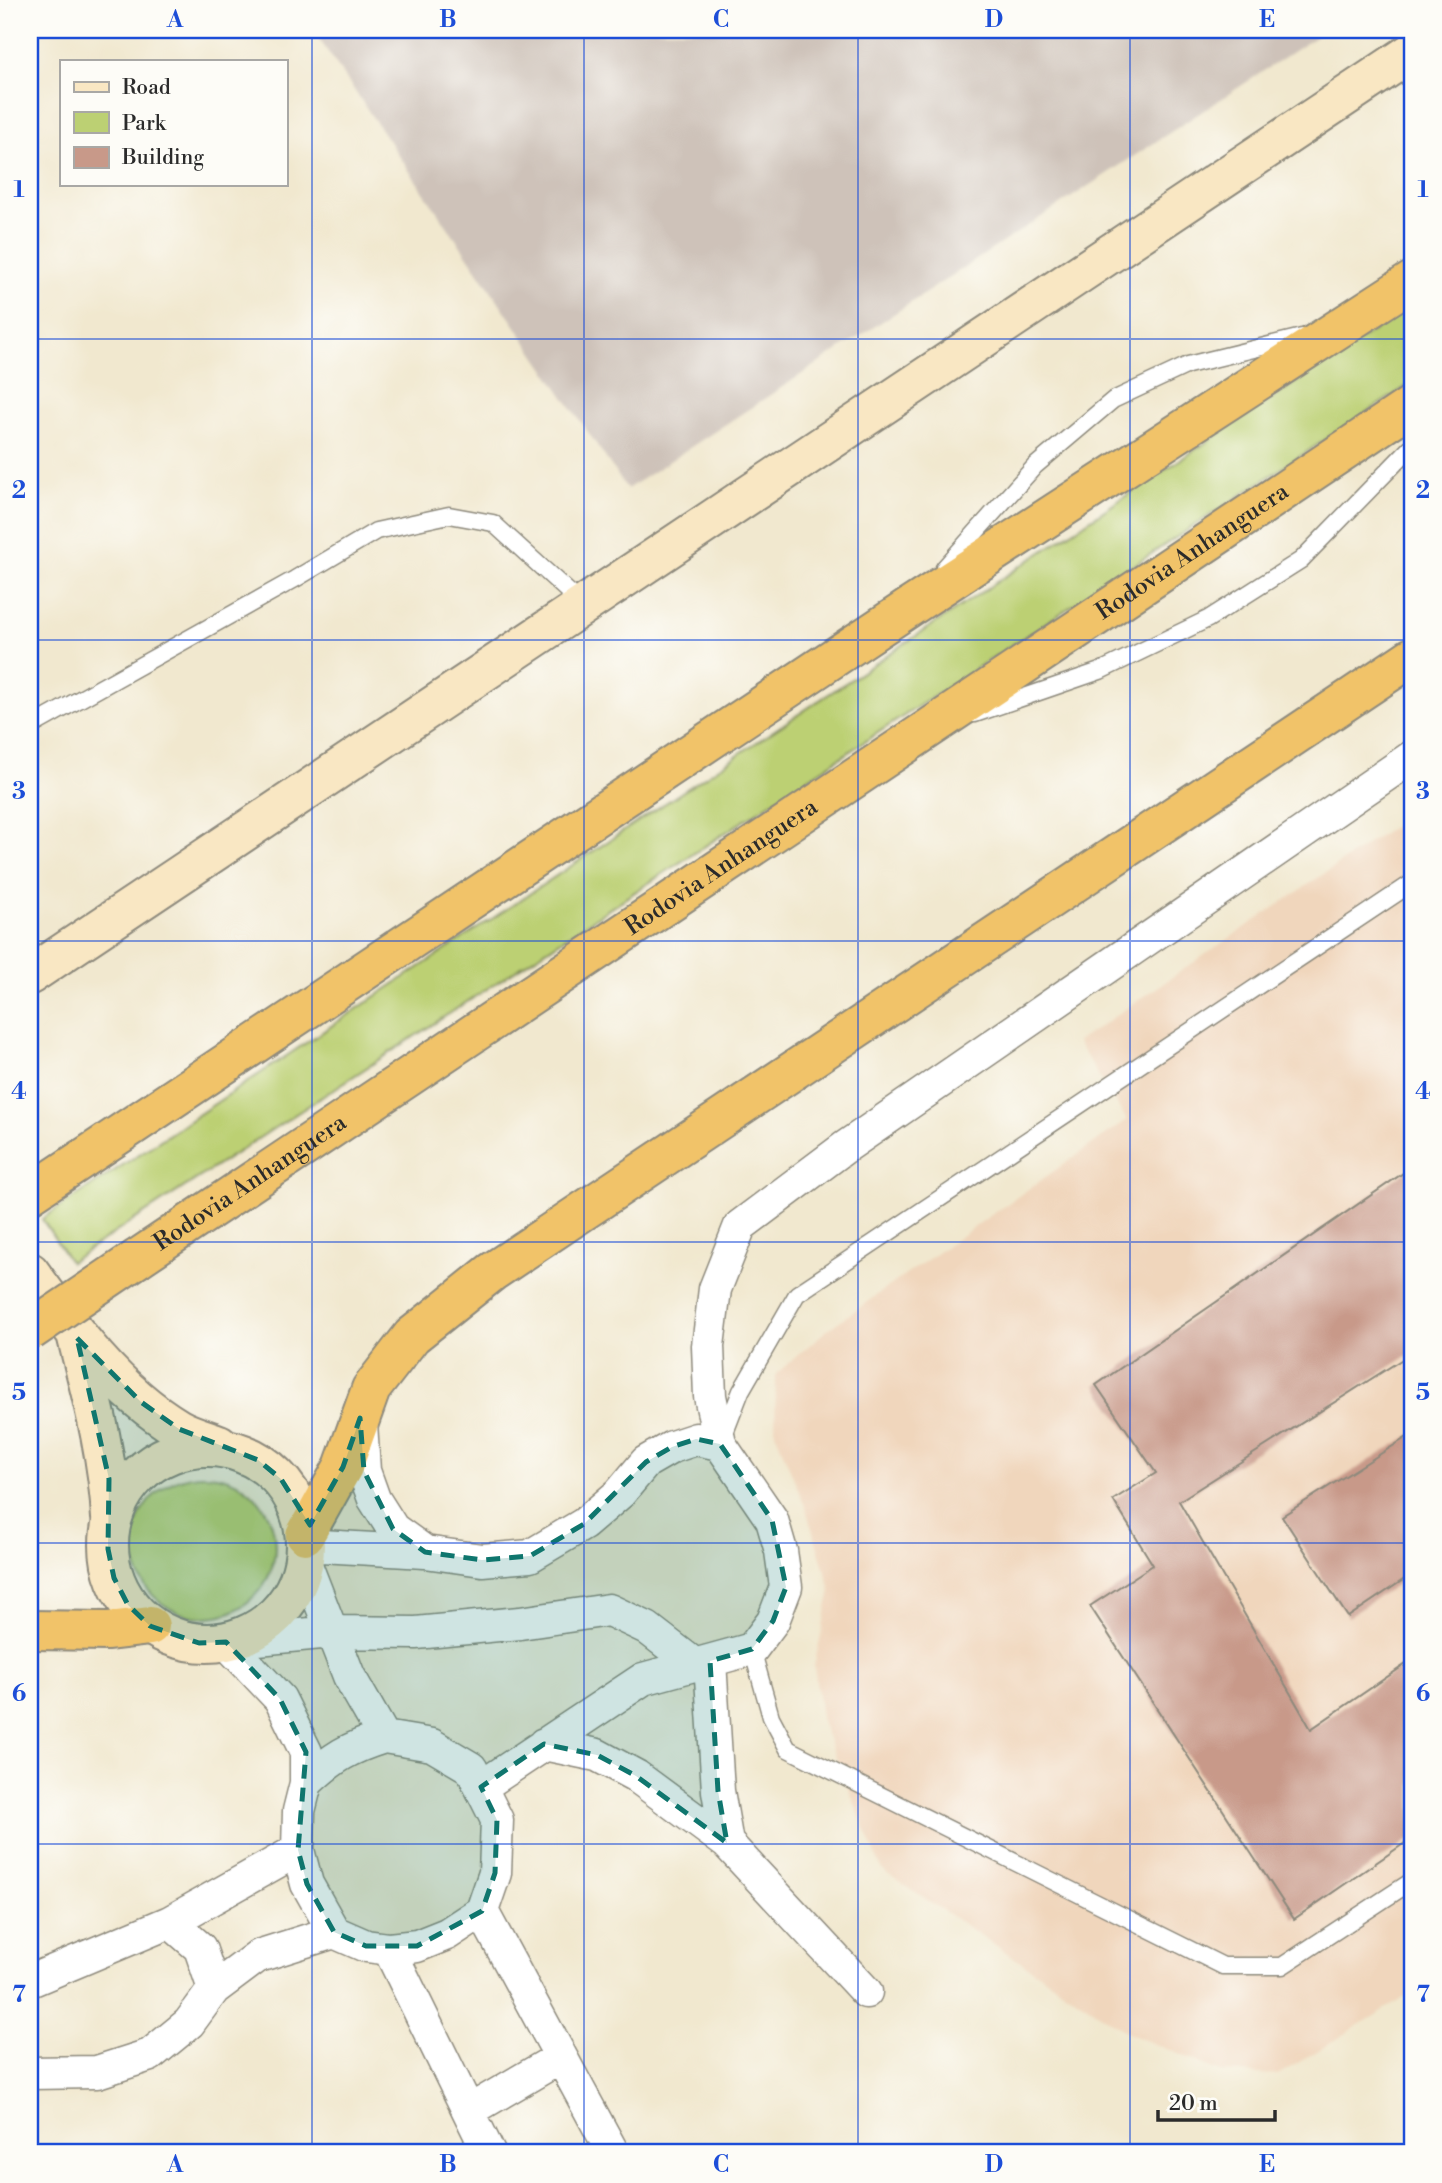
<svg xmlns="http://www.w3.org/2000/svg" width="1442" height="2183" viewBox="0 0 1442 2183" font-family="'Libre Bodoni',serif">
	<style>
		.built { fill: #f0d6bc }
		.industrial { fill: #cec2b9 }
		.green { fill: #bcd073; stroke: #747e4f; stroke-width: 2 }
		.building { fill: #c89989 }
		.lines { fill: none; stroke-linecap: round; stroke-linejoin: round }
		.lane-casing { stroke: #8e8a7d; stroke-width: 19 }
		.street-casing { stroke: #8e8a7d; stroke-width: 35 }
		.secondary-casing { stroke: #8e8a7d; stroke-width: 42 }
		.highway-casing { stroke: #8e8a7d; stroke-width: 42 }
		.lane { stroke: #fff; stroke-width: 16 }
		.street { stroke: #fff; stroke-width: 32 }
		.secondary { stroke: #f9e7c3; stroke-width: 38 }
		.highway { stroke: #f1c369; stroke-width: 38 }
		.highway-bridge-casing { stroke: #8e8a7d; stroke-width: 42; stroke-linecap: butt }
		.highway-bridge { stroke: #f1c369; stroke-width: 38 }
		.marked { fill: #0f766e; fill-opacity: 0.2; stroke: #0f766e; stroke-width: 5; stroke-dasharray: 14 9; stroke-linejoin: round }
		.grid { fill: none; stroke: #1d4ed8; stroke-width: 2; stroke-opacity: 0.55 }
		.labels { text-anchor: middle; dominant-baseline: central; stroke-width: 6; stroke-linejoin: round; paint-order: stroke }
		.street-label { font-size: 24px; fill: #2b2b2b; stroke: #fdfcf7 }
		.neatline { fill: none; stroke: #1d4ed8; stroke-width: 2.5 }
		.grid-label { font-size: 23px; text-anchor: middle; font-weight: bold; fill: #1d4ed8 }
	</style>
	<rect width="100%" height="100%" fill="#fdfcf7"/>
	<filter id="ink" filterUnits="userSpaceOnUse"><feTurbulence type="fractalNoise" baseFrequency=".0143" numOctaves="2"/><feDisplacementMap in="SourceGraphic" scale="14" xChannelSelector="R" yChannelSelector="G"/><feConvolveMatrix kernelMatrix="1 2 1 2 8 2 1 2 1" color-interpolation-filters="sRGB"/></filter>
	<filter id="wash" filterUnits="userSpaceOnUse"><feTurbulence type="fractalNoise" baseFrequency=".00686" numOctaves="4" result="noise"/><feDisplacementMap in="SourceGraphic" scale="28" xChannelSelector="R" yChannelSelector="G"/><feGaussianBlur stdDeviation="1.57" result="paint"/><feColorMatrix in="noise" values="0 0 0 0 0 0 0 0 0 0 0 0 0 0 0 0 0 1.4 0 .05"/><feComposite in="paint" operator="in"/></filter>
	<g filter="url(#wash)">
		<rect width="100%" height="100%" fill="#f1e8cf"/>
		<path class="built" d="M1412 814V1993L1278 2075 1221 2072 1128 2033 882 1870 822 1724 814 1666 831 1590 805 1506 775 1432 776 1374 827 1330 1127 1120 1077 1042Z"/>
		<path class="industrial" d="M313 30H1326L627 489Z"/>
		<path class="green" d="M1412 305V383L70 1262 42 1219Z
			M133 1546a71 71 0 1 1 142 0a71 71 0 1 1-142 0Z"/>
		<g id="blocks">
			<path class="building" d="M1412 1167V1353L1179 1501 1311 1729 1412 1660V1838L1294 1919 1090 1606 1153 1565 1113 1500 1156 1473 1096 1385Z
				M1412 1434V1574L1348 1617 1282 1516Z"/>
		</g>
	</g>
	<g filter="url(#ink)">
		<use href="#blocks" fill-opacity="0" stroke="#8e8a7d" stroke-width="2"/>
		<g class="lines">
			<g class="lane-casing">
				<path id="lane" d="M944 568 1035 466 1113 400 1188 365 1302 337
					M975 714 1100 671 1208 619 1301 560 1412 446
					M30 727 295 579 376 531 449 515 493 523 584 606
					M724 1435 741 1391 797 1294 1412 883
					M752 1649 771 1717 788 1749 1223 1966H1282L1412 1881"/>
			</g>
			<g class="street-casing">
				<path id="street" d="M361 1423 364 1471 374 1499 393 1529 425 1552
					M720 1444 710 1396 708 1346 715 1289 740 1226 844 1148 1412 757
					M304 1545 425 1552 482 1560 530 1556 584 1524 620 1493 646 1462 672 1447 696 1439 720 1444 772 1520 781 1551 786 1587 773 1621 752 1649 643 1679 481 1787
					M226 1642 280 1699 306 1752V1783L299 1811 298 1850 307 1884 334 1932 366 1946 389 1949 417 1946 447 1934 482 1911 495 1873 497 1820 471 1768 432 1745 384 1737 349 1676 304 1560
					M226 1642 332 1632 416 1633 520 1623 609 1610 647 1628 695 1665
					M710 1661 718 1791 727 1843
					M544 1744 597 1755 636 1776 727 1843 866 1992
					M306 1783C333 1757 349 1748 384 1737
					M482 1911 613 2153
					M170 1922 200 1948 214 1989
					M389 1949 489 2153
					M30 1981 170 1922 298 1850
					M30 2073 97 2072 150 2055 189 2023 214 1989 258 1956 334 1932
					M469 2111 561 2057"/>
			</g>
			<g class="secondary-casing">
				<path id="secondary" d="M30 975 1412 52
					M30 1272C71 1329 117 1392 178 1428 190 1435 206 1439 219 1444
					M77 1338C92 1398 108 1456 111 1518
					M109 1545a98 98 0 1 1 196 0a98 98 0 1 1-196 0Z"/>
			</g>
			<g class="highway-casing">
				<g id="highway">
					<path d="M30 1194 910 607 1412 281"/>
					<path id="s1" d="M138 1258 1412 405"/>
					<path d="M305 1535 343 1467 371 1389 412 1336 492 1272 1412 657"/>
					<path d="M30 1630 108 1631 150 1626"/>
				</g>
			</g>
			<use href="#lane" class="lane"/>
			<use href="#street" class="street"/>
			<use href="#secondary" class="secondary"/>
			<use href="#highway" class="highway"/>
			<g class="highway-bridge-casing">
				<path id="highway-bridge" d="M30 1331 138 1258"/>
			</g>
			<use href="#highway-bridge" class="highway-bridge"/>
		</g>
	</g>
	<path class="marked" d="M77 1338 141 1402 179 1429 258 1460 281 1479 310 1525 343 1467 360 1418 364 1471 393 1529 425 1552 482 1560 530 1556 584 1524 646 1462 672 1447 696 1439 720 1444 772 1520 786 1587 773 1621 752 1649 710 1661 718 1791 727 1843 636 1776 597 1755 544 1744 481 1787 497 1820 495 1873 482 1911 417 1946H366L334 1932 307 1884 298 1850 306 1752 280 1699 226 1642 199 1643 150 1626 128 1605 114 1578 108 1549 109 1479Z"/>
	<path class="grid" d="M312 30V2153M584 30V2153M858 30V2153M1130 30V2153M30 339H1412M30 640H1412M30 941H1412M30 1242H1412M30 1543H1412M30 1844H1412"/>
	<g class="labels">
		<g class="street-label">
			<text stroke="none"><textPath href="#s1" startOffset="1269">Rodovia Anhanguera</textPath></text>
			<text stroke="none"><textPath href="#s1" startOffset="702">Rodovia Anhanguera</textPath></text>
			<text stroke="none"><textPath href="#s1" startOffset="135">Rodovia Anhanguera</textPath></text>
		</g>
	</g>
	<rect width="1442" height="2183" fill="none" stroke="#fdfcf7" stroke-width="77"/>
	<rect x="60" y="60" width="228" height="126" fill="#fdfcf7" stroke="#a9a8a5" stroke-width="2"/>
	<rect x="74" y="82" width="35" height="10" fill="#f9e7c3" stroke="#a9a8a5" stroke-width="2"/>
	<text x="122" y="94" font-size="21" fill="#2b2b2b">Road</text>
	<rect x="74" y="112" width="35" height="21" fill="#bcd073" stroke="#a9a8a5" stroke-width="2"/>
	<text x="122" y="130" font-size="21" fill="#2b2b2b">Park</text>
	<rect x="74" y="147" width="35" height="21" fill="#c89989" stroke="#a9a8a5" stroke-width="2"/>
	<text x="122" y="164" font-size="21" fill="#2b2b2b">Building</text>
	<path d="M1158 2110v10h117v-10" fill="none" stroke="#2b2b2b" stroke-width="3.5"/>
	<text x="1169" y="2110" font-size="21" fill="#2b2b2b" stroke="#fdfcf7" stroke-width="5" paint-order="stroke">20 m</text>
	<rect x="38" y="38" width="1366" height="2106" class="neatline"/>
	<g class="grid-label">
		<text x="175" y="27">A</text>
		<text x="448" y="27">B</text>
		<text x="721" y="27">C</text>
		<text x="994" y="27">D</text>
		<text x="1267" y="27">E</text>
		<text x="19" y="197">1</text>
		<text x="1423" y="197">1</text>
		<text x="19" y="498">2</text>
		<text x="1423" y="498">2</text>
		<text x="19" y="799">3</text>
		<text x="1423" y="799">3</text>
		<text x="19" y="1099">4</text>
		<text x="1423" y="1099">4</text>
		<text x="19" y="1400">5</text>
		<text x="1423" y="1400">5</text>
		<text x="19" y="1701">6</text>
		<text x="1423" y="1701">6</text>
		<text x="19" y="2002">7</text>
		<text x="1423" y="2002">7</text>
		<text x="175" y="2172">A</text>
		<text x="448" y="2172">B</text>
		<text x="721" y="2172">C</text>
		<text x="994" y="2172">D</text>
		<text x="1267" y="2172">E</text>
	</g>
</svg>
